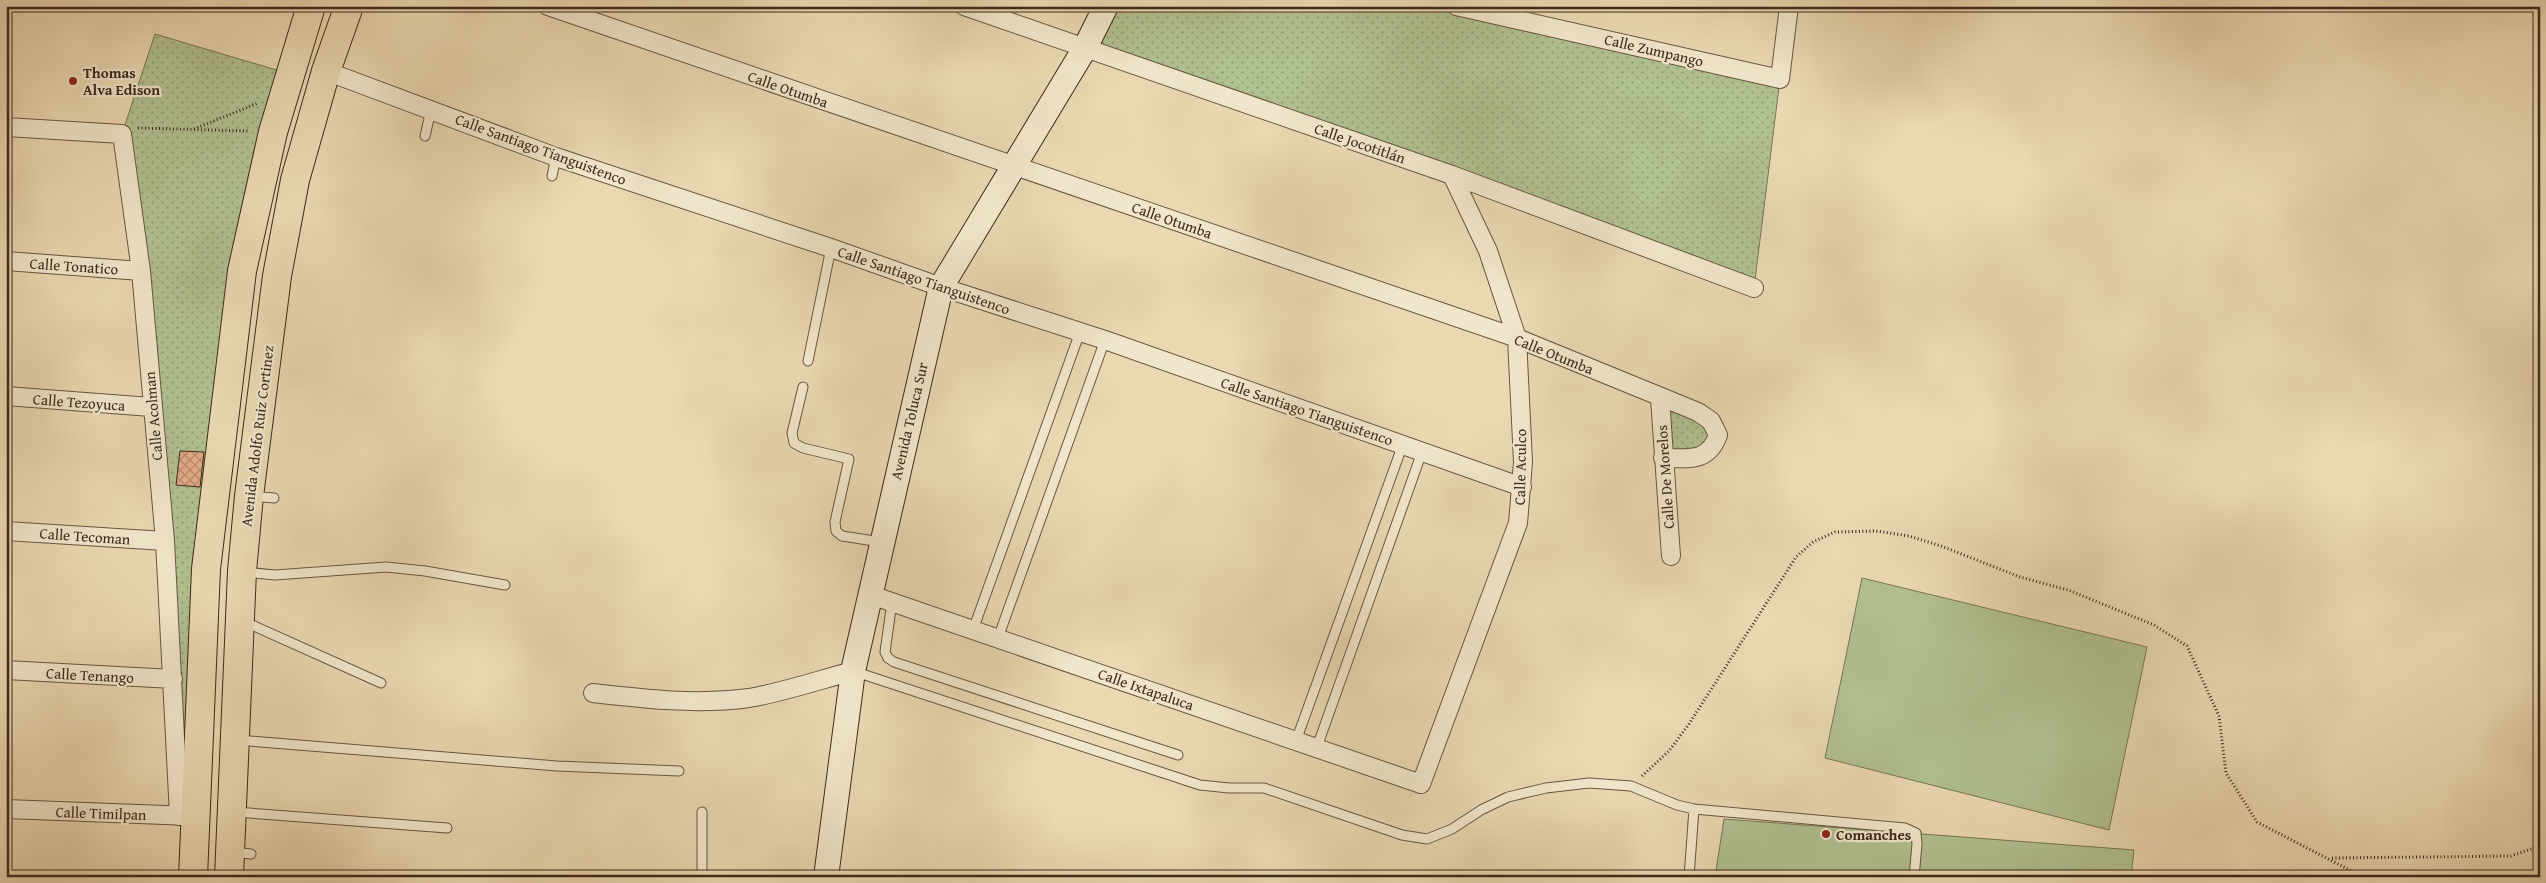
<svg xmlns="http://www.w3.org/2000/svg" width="2546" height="883" viewBox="0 0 2546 883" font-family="'Gentium Book Plus',serif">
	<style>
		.grass { fill: #b1c090; stroke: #777556 }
		.park { fill: url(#park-dots); stroke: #777556 }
		.building { fill: url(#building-cross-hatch); stroke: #3d2a1d }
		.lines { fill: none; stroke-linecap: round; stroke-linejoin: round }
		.lane-casing { stroke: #685642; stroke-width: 11 }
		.street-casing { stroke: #685642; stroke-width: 20 }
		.secondary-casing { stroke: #3d2a1d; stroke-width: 26 }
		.primary-casing { stroke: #3d2a1d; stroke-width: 30 }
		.path { stroke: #3d2a1d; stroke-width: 3; stroke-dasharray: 1 2.5; stroke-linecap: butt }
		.lane { stroke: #f1e6cc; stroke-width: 9 }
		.street { stroke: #f1e6cc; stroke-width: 18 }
		.secondary { stroke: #f1e6cc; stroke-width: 24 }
		.primary { stroke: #ead8b1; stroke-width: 28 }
		.poi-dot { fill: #8f2418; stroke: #f1e6cc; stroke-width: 2 }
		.labels { text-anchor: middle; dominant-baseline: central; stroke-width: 4.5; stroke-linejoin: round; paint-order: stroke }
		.street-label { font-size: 15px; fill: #3d2a1d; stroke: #f1e6cc }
		.poi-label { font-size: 15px; font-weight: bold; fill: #3d2a1d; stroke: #f1e6cc; text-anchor: start }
	</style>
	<defs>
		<pattern id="park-dots" width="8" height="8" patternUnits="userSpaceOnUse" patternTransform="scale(1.25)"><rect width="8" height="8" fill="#b1c090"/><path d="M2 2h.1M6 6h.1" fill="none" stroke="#919c75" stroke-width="1.8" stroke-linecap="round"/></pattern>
		<pattern id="building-cross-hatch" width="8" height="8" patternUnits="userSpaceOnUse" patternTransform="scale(1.25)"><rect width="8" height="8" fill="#e3ac88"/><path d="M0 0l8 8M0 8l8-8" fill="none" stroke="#b98c6f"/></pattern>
	</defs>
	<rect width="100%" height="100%" fill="#ead8b1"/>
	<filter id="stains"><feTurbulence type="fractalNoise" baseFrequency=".004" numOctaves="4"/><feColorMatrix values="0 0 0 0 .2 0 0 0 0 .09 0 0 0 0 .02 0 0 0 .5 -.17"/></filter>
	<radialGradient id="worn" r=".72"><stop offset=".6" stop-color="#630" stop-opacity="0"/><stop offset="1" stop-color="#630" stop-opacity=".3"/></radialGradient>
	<path class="grass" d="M1862 578 2147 647 2109 830 1825 758Z
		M1724 819 2134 850 2131 877H1715Z"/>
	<path class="park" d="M1106 6H1456L1780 79 1754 288 1085 48Z
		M155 34 290 74 273 132 179 816 122 134Z
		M1660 398 1711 421 1713 448 1663 458Z"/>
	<path class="building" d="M180 451 204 452 200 487 176 485Z"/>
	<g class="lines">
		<g class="lane-casing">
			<path id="lane" d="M425 136 431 110
				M552 176 556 157
				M808 361 831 248
				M803 387 792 433 794 443 803 448 849 459 835 522 836 531 842 536 881 542
				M252 496 274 498
				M245 572 275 575 386 567 425 571 505 585
				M892 602 885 652 888 658 894 662 1178 755
				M243 621 381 683
				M973 630 1080 332
				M998 638 1105 340
				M853 671 1200 785 1229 788H1264L1402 835 1427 839 1452 829 1481 810 1508 797 1546 788 1589 783 1631 786 1677 805 1694 809 1905 828 1916 833 1917 844 1914 877
				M237 740 557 766 679 771
				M1296 741 1403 444
				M1317 747 1422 452
				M235 812 447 828
				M702 812V877
				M233 852 251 854
				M1689 877 1694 809"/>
		</g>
		<g class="street-casing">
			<path id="street" d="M548 6 1517 338 1698 412 1711 421 1718 435C1708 463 1689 458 1663 458
				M964 6 1452 175 1754 288
				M1456 6 1780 79 1789 6
				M326 71 556 157 831 248 941 287 1105 340 1522 487
				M6 127 122 134 141 271 165 541 179 816
				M6 261 141 271
				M6 396 151 407
				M1660 398 1671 556
				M6 531 165 541
				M871 595 1421 784 1518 523 1523 462 1517 338 1488 251 1452 175
				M6 670 173 679
				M593 693C645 699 697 705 749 698 784 692 819 680 853 671
				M6 809 191 816"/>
		</g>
		<g class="secondary-casing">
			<path id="secondary" d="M826 877 853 671 941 287 1085 48 1106 6"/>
		</g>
		<g class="primary-casing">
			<path id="primary" d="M193 877 206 569 242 271 273 132 311 6
				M229 877 242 571 249 496 277 276 295 180 326 71 349 6"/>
		</g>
		<path class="path" d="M138 128 250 131
			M194 129 258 103
			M1642 776 1669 751 1689 724 1796 557 1813 542 1835 532 1876 531 1909 536 1941 546 2020 577 2068 590 2154 625 2187 646 2219 716 2226 773 2257 822 2363 877
			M2332 858 2511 856 2540 846"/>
		<use href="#lane" class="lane"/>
		<use href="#street" class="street"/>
		<use href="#secondary" class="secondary"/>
		<use href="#primary" class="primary"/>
	</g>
	<g class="poi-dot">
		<circle cx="73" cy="81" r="5"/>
		<circle cx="1826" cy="834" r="5"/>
	</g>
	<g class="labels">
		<g class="street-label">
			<text transform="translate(1654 50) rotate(13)">Calle Zumpango</text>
			<text transform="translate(788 89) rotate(19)">Calle Otumba</text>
			<text transform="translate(1360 143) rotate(19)">Calle Jocotitlán</text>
			<text transform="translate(541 149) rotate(20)">Calle Santiago Tianguistenco</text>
			<text transform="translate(1172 220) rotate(19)">Calle Otumba</text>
			<text transform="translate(74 266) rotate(4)">Calle Tonatico</text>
			<text transform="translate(924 280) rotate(19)">Calle Santiago Tianguistenco</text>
			<text transform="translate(1554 354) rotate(22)">Calle Otumba</text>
			<text transform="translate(79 402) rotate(4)">Calle Tezoyuca</text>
			<text transform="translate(1307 411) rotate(19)">Calle Santiago Tianguistenco</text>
			<text transform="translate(153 416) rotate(-95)">Calle Acolman</text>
			<text transform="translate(909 421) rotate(-77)">Avenida Toluca Sur</text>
			<text transform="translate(257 436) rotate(-83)">Avenida Adolfo Ruiz Cortinez</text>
			<text transform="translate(1520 467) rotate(-89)">Calle Aculco</text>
			<text transform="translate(1665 477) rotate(-94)">Calle De Morelos</text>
			<text transform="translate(85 536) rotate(4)">Calle Tecoman</text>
			<text transform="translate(90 675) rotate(3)">Calle Tenango</text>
			<text transform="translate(1146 689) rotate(19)">Calle Ixtapaluca</text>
			<text transform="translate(101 813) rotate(2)">Calle Timilpan</text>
		</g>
		<g class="poi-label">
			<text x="83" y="72">Thomas<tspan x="83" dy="17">Alva Edison</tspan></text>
			<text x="1836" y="834">Comanches</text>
		</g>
	</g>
	<rect width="2546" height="883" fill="none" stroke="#ead8b1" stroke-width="25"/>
	<rect x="8" y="8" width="2531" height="868" fill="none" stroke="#3d2a1d" stroke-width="2.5"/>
	<rect x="12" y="12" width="2521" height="858" fill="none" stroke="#3d2a1d"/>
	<rect width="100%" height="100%" filter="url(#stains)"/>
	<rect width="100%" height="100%" fill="url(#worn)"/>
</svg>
